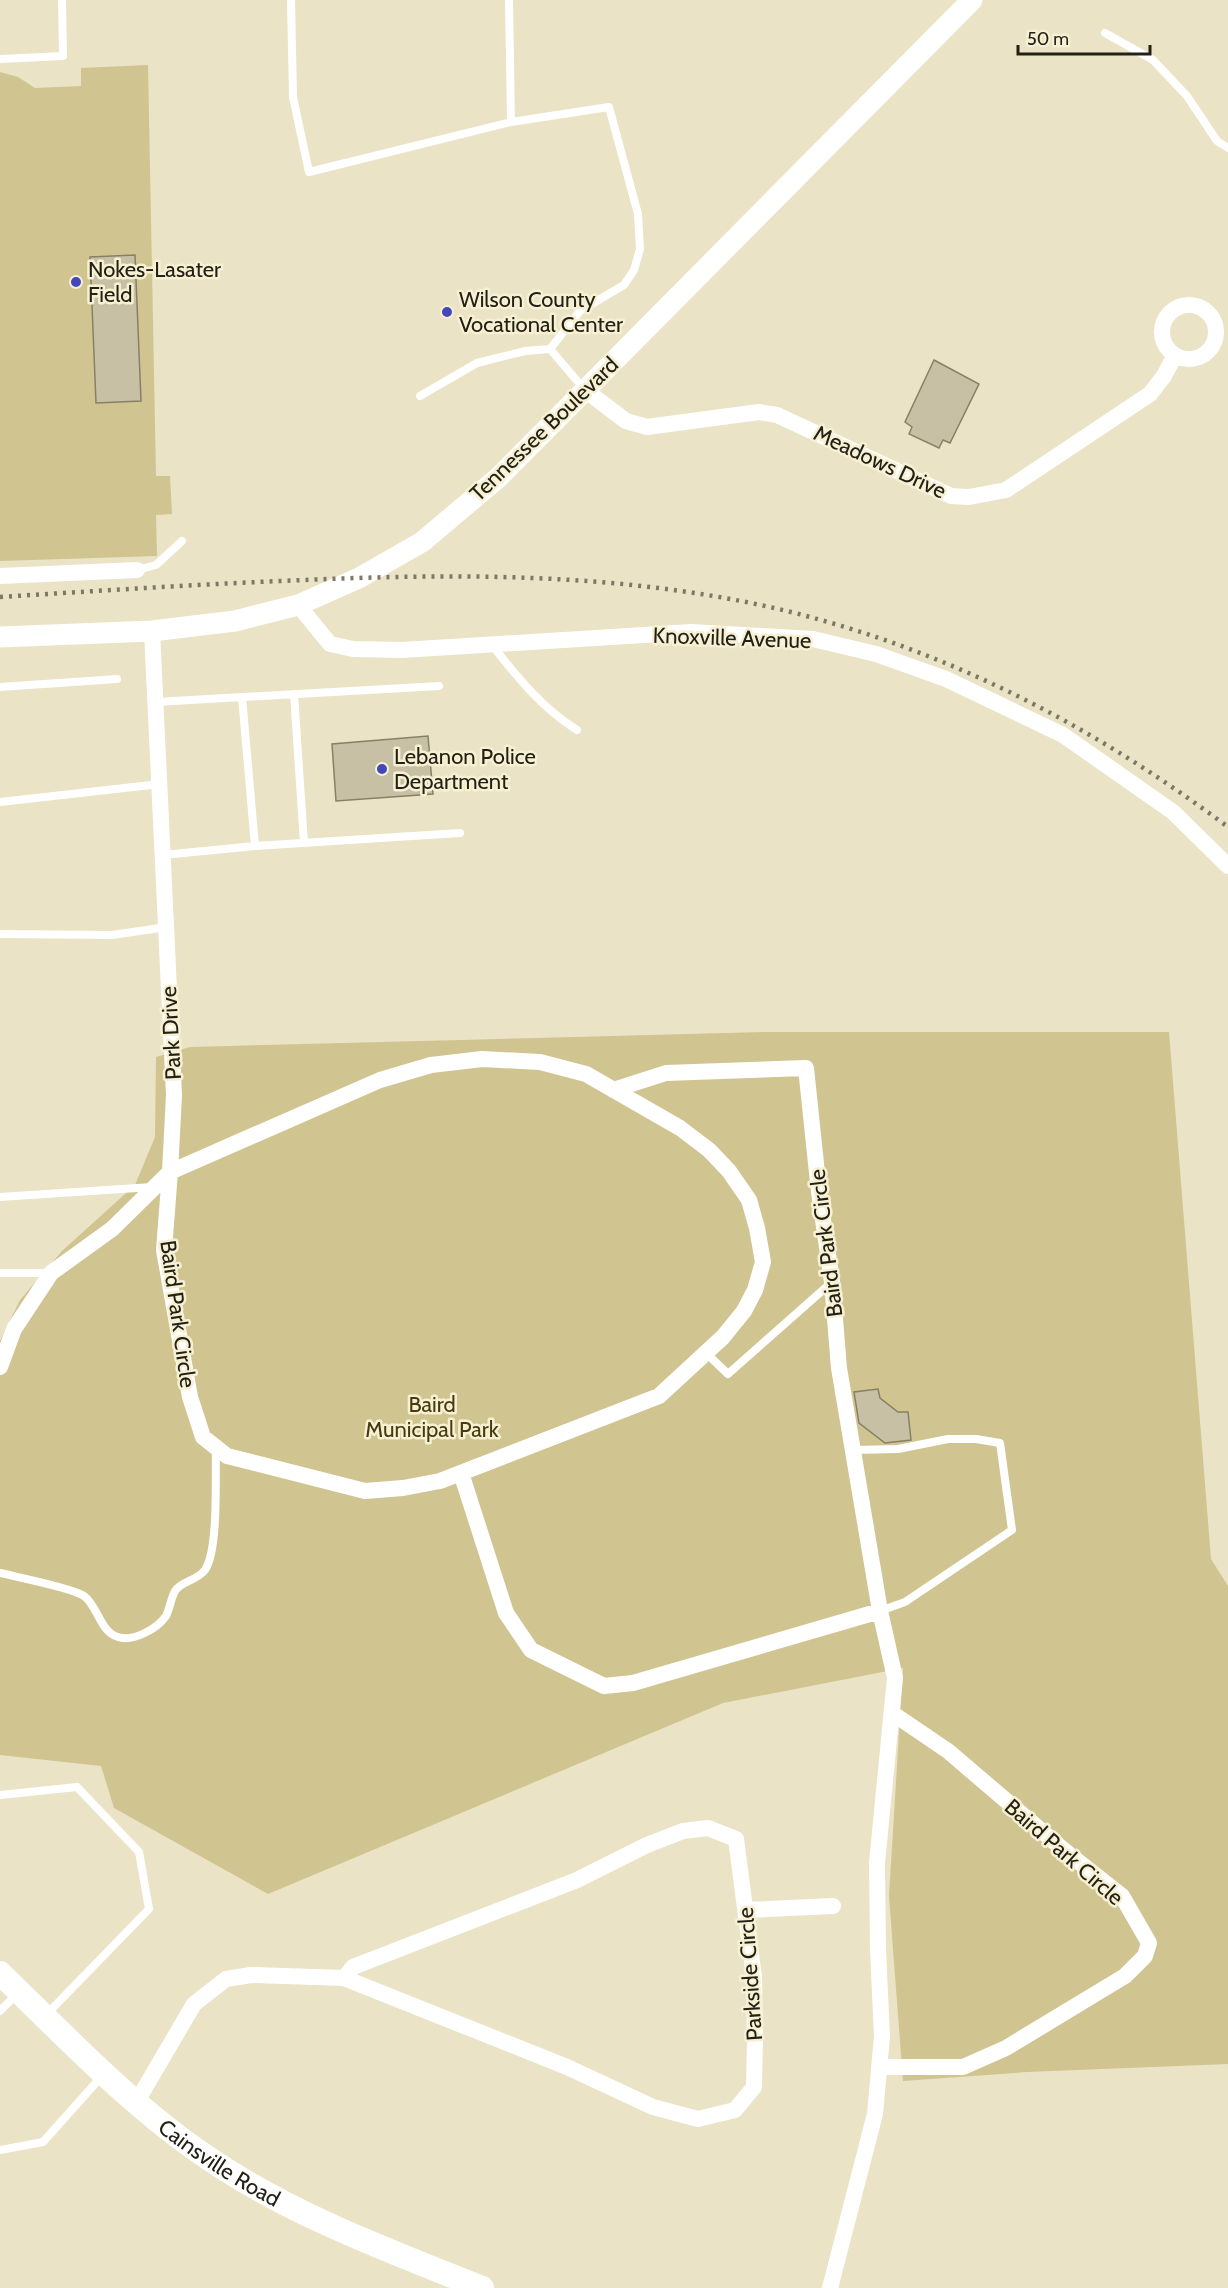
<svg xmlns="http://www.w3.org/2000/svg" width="1228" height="2288" viewBox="0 0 1228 2288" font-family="Cabin,sans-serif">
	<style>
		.green { fill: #d0c490 }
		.building { fill: #c7c0a4; stroke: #878066; stroke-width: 1.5 }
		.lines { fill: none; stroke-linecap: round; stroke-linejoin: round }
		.service { stroke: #fff; stroke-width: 8 }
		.minor { stroke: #fff; stroke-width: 16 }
		.tertiary { stroke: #fff; stroke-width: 21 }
		.secondary { stroke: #fff; stroke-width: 24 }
		.rail { stroke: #7c7865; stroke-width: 4.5; stroke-dasharray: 3 6; stroke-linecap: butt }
		.poi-dot { fill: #4446bb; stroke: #f7f0d3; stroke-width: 2 }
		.labels { text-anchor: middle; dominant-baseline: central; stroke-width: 5; stroke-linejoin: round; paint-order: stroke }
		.poi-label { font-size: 22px; fill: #232116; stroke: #f7f0d3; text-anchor: start }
		.street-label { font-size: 22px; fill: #232116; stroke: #f7f0d3 }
		.park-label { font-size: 22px; fill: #463b0d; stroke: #f7f0d3 }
	</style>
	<rect width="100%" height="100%" fill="#eae3c6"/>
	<path class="green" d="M148 65 156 476H170L172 514 156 515 157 556 0 561V72L18 77 35 88 81 86V68Z
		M765 1032H1169L1211 1559 1228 1586V2064L1027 2072 903 2081 889 1896 903 1668 723 1703 268 1894 114 1808 101 1766 0 1755V1341L20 1300 62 1251 135 1185 155 1137 156 1057 190 1047Z"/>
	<path class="building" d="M135 255 141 401 96 403 90 257Z
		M934 360 979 384 950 443 943 440 939 448 909 434 912 427 905 422Z
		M428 736 433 794 336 801 332 744Z
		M878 1389 880 1398 898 1412H908L911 1440 885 1443 859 1423 854 1392Z"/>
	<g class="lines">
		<path class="service" d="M291 0 293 97 309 172 511 122 509 0
			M1105 33 1153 60 1187 96 1217 141 1228 148
			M0 59 63 56 62 0
			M511 122 609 107 638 214 640 249 634 270 624 285 580 311 550 349
			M420 396 477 363 525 351 550 349 585 390
			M137 570 156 565 182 541
			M492 645C517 677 542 708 577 730
			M0 687 117 679
			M294 694 304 843
			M156 702 439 686
			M0 802 160 784
			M255 846 460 833
			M163 855 255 846 242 697
			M0 934 112 935 167 927
			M0 1197 152 1187
			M0 1273H51
			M706 1353 728 1374 832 1282
			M853 1450 898 1449 948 1439H976L1000 1443 1012 1530 905 1602 880 1611
			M0 1573C16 1577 73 1588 84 1596 98 1606 100 1632 118 1637 133 1642 157 1629 166 1616 170 1608 171 1598 175 1591 181 1581 197 1581 205 1570 219 1549 215 1476 216 1448
			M0 1795 77 1787 139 1852 149 1909 45 2016
			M0 2011 19 1992
			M0 2150 43 2142 102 2076"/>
		<path class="minor" d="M1162 332a27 27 0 1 1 54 0a27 27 0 1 1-54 0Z
			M585 390 626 421 647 427 759 412 777 415 951 496 969 497 1006 490 1150 394 1164 376 1175 355
			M0 576 137 570
			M298 605 330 644 353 649 402 650 691 632 813 639 876 654 946 679 1063 735 1173 812 1228 866
			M482 1059 540 1062 586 1074 680 1128 709 1150 729 1171 749 1200 757 1228 763 1262 755 1290 744 1311 723 1337 659 1396 440 1481 403 1488 365 1491 227 1456 203 1437 190 1397 164 1250 170 1172 380 1080 431 1065Z
			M613 1090 666 1073 806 1068 819 1192 832 1282 839 1368 880 1611 895 1678 877 1863 878 1950 882 2036 875 2114 830 2288
			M0 1367 14 1329 51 1273 112 1229 170 1172 174 1095 152 631
			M461 1473 506 1613 531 1650 604 1686 633 1683 880 1611
			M746 1910 833 1906
			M879 2067H963L1006 2048 1125 1976 1145 1956 1149 1943 1122 1896 1065 1851 948 1751 892 1713
			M136 2103 194 2004 226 1979 251 1975 344 1978 567 2067 653 2107 698 2119 735 2110 754 2087 755 2039 754 1977 736 1839 708 1828 683 1831 647 1845 577 1880 353 1967 344 1978"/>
		<path class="tertiary" d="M0 637 152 631 235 621 298 605 359 578 422 542 499 477 972 0"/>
		<path class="secondary" id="s1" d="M0 1973C67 2038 133 2108 211 2160 294 2216 390 2251 482 2288"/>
		<path class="rail" d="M0 597C110 590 219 583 329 579 483 573 640 575 791 612 954 653 1094 727 1228 827"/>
	</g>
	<g class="poi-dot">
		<circle cx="76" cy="282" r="6"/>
		<circle cx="447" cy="312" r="6"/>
		<circle cx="382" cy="769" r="6"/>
	</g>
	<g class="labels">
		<g class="poi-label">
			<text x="88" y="269">Nokes-Lasater<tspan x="88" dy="25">Field</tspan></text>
			<text x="459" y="299">Wilson County<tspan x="459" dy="25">Vocational Center</tspan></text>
			<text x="394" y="756">Lebanon Police<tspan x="394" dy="25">Department</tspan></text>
		</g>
		<g class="street-label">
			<text transform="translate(544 429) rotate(-44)">Tennessee Boulevard</text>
			<text transform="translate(880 462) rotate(25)">Meadows Drive</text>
			<text transform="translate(732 638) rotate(2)">Knoxville Avenue</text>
			<text transform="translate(171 1033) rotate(-93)">Park Drive</text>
			<text transform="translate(826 1243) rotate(-97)">Baird Park Circle</text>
			<text transform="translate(178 1314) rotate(82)">Baird Park Circle</text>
			<text transform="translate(1064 1852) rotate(41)">Baird Park Circle</text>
			<text transform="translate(750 1974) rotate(-94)">Parkside Circle</text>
			<text stroke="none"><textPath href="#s1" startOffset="291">Cainsville Road</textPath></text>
		</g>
		<g class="park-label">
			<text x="432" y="1404">Baird<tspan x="432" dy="25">Municipal Park</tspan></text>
		</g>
	</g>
	<path d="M1018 45v9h132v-9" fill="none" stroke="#232116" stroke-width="3"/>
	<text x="1027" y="45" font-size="18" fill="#232116" stroke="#f7f0d3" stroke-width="4.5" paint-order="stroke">50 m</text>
</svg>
